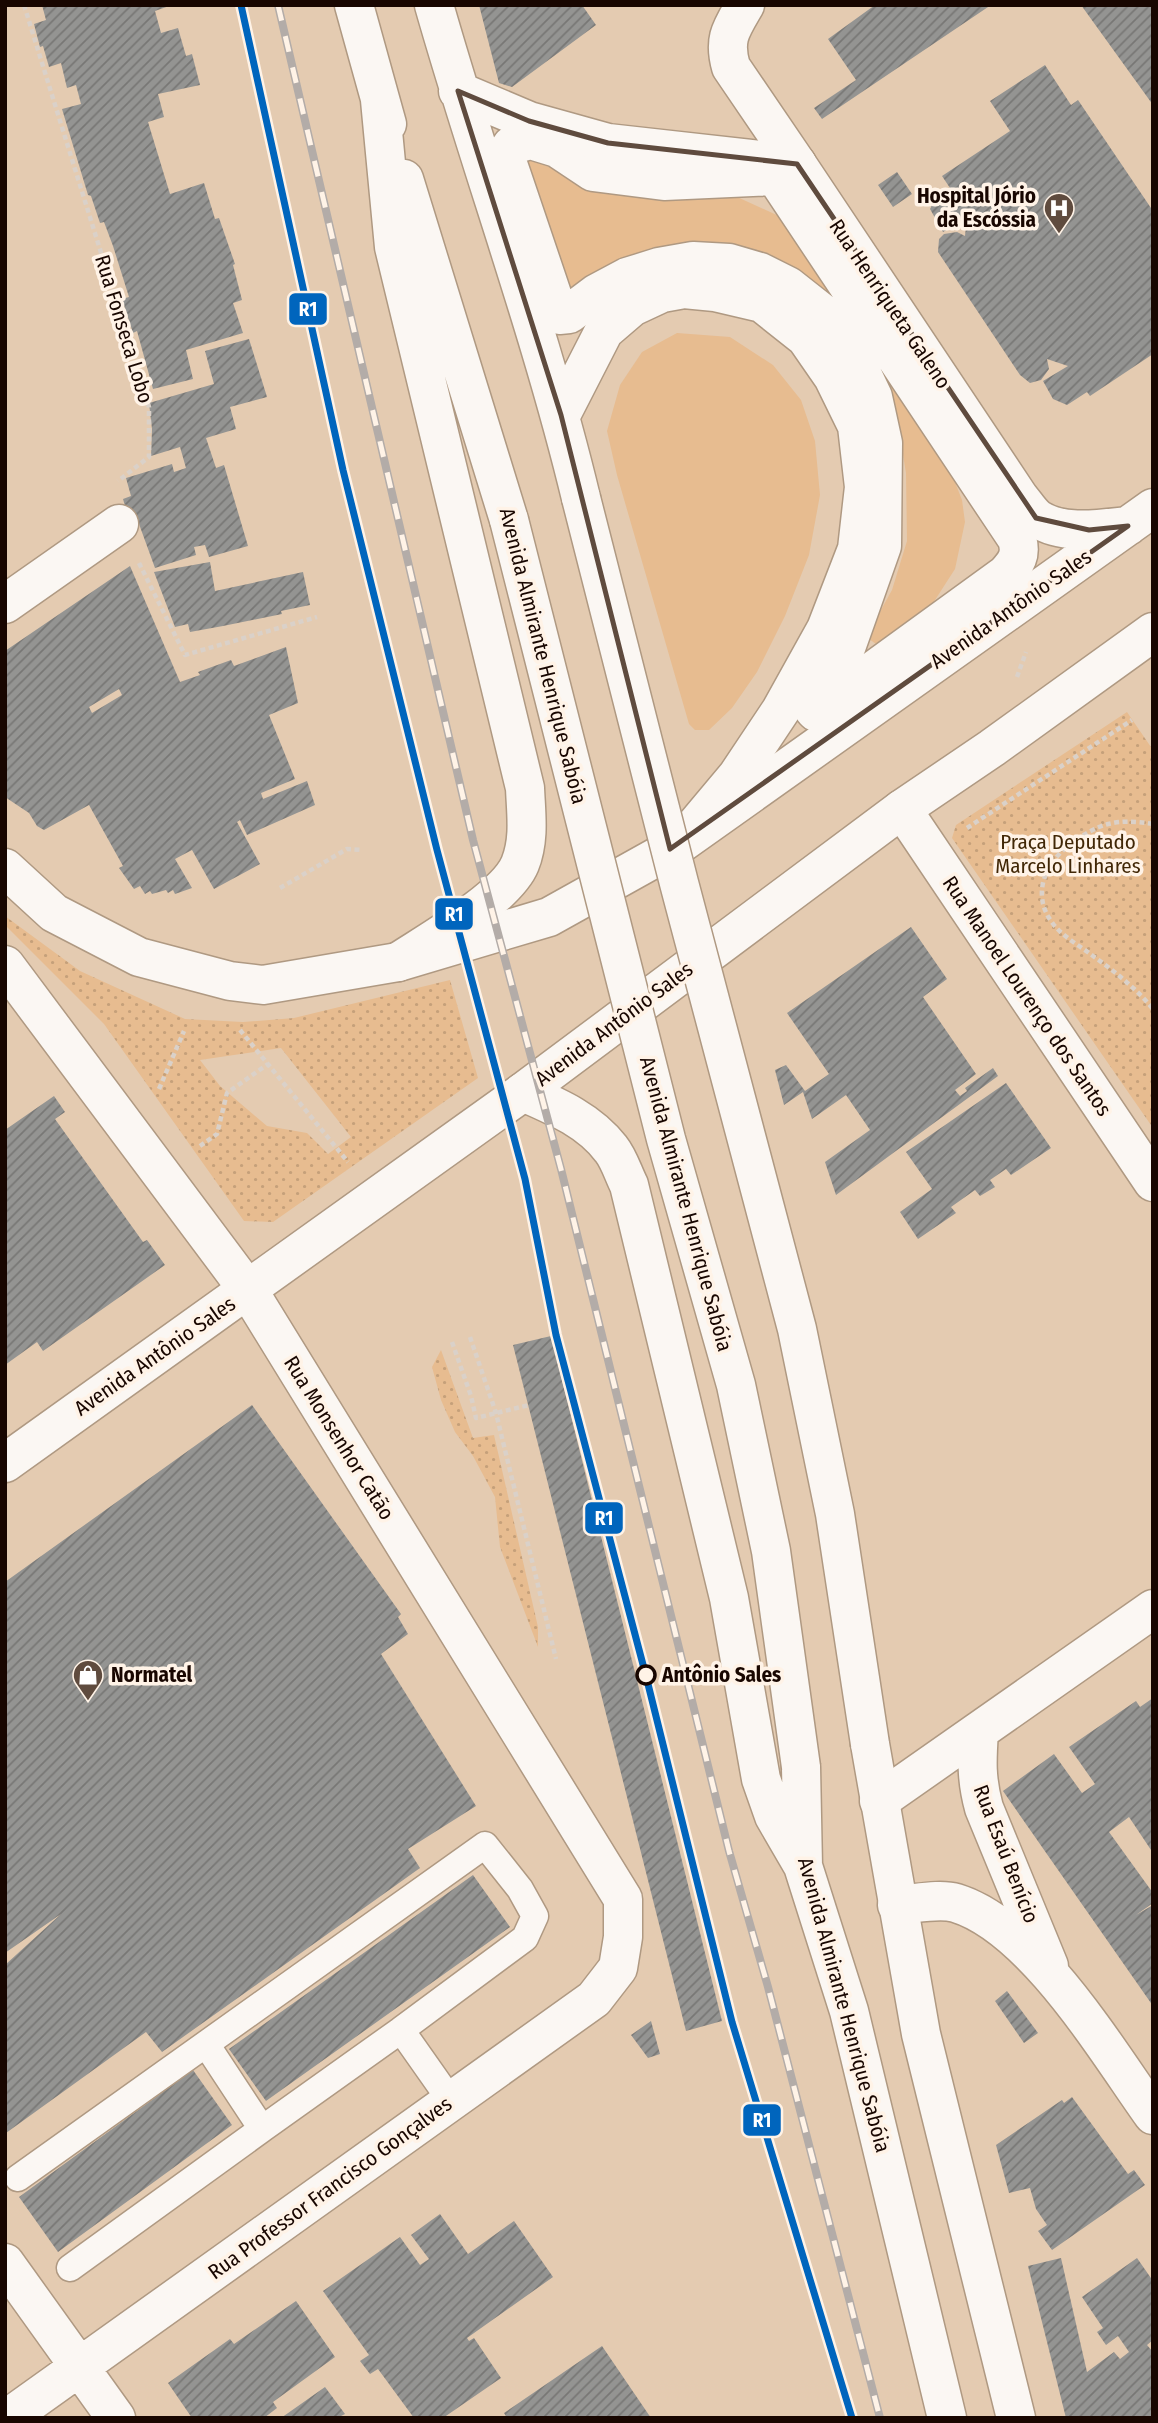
<svg xmlns="http://www.w3.org/2000/svg" width="1158" height="2423" viewBox="0 0 1158 2423" font-family="'Fira Sans Condensed',sans-serif">
	<style>
		.grass { fill: #e7bc90 }
		.park { fill: url(#park-dots); fill-rule: evenodd }
		.building { fill: url(#building-hatch); fill-rule: evenodd }
		.lines { fill: none; stroke-linecap: round; stroke-linejoin: round }
		.lane-casing { stroke: #af9982; stroke-width: 29 }
		.street-casing { stroke: #af9982; stroke-width: 41 }
		.secondary-casing { stroke: #af9982; stroke-width: 41 }
		.primary-casing { stroke: #af9982; stroke-width: 41 }
		.highway-casing { stroke: #af9982; stroke-width: 41 }
		.path { stroke: #dad1c9; stroke-width: 4.5; stroke-dasharray: 5 3.5; stroke-linecap: butt }
		.lane { stroke: #fbf7f3; stroke-width: 26 }
		.street { stroke: #fbf7f3; stroke-width: 38 }
		.secondary { stroke: #fbf7f3; stroke-width: 38 }
		.primary { stroke: #fbf7f3; stroke-width: 38 }
		.highway { stroke: #fbf7f3; stroke-width: 38 }
		.rail-casing { stroke: #b3aca8; stroke-width: 8 }
		.rail { stroke: #fff3e7; stroke-width: 5; stroke-dasharray: 16; stroke-linecap: butt }
		.highway-bridge-casing { stroke: #af9982; stroke-width: 41; stroke-linecap: butt }
		.highway-bridge { stroke: #fbf7f3; stroke-width: 38 }
		.rail-1-casing { stroke: #fff3e7; stroke-width: 12 }
		.rail-1 { stroke: #0065bd; stroke-width: 7 }
		.marked { fill: none; stroke: #5f4b3e; stroke-width: 5; stroke-linejoin: round }
		.stop-dot { fill: #fff3e7; stroke: #180600; stroke-width: 3.5 }
		.labels { text-anchor: middle; dominant-baseline: central; stroke-width: 7; stroke-linejoin: round; paint-order: stroke }
		.poi-label { font-size: 21px; font-weight: bold; fill: #180600; stroke: #fff3e7; text-anchor: end }
		.street-label { font-size: 21px; fill: #180600; stroke: #fff3e7 }
		.park-label { font-size: 21px; fill: #412706; stroke: #fff3e7 }
		.stop-label { font-size: 21px; font-weight: bold; fill: #180600; stroke: #fff3e7; text-anchor: start }
		.line-badge { stroke: #fff3e7; stroke-width: 2.5 }
		.badge-label { font-size: 19px; text-anchor: middle; font-weight: bold; fill: #fff }
	</style>
	<defs>
		<pattern id="park-dots" width="8" height="8" patternUnits="userSpaceOnUse" patternTransform="scale(1.75)"><rect width="8" height="8" fill="#e7bc90"/><path d="M2 2h.1M6 6h.1" fill="none" stroke="#c5a07a" stroke-width="1.8" stroke-linecap="round"/></pattern>
		<pattern id="building-hatch" width="6" height="6" patternUnits="userSpaceOnUse" patternTransform="scale(1.75)"><rect width="6" height="6" fill="#949492"/><path d="M-1 1l2-2M0 6l6-6M5 7l2-2" fill="none" stroke="#787775"/></pattern>
	</defs>
	<rect width="100%" height="100%" fill="#e4cbb1"/>
	<path class="grass" d="M524 158 561 171 586 190 735 196 792 222 951 472 962 500 965 522 955 569 926 614 882 648 866 637 892 590 907 541 906 473 897 418 881 374 856 330 573 292 561 278Z
		M677 333 730 337 773 365 801 400 815 441 820 495 809 555 785 616 757 672 732 708 709 730H695L689 724 617 475 607 431 620 385 642 352Z"/>
	<path class="park" d="M1127 712 1153 750V1128L952 838 956 825Z
		M5 916 80 971 185 1019 243 1022 294 1018 450 980 478 1078 273 1222 244 1221 104 1024 5 925ZM281 1048 351 1137 328 1154 307 1133 267 1126 220 1086 200 1060Z
		M441 1350 473 1438 494 1435 538 1627V1647L500 1547 495 1497 473 1456 455 1432 441 1400 432 1367Z"/>
	<path class="building" d="M42 5H172L155 11 161 33 178 28 186 56 192 54 200 85 158 94 164 117 148 122 170 194 204 183 215 219 219 218 235 264 233 265 242 300 233 303 243 333 186 350 193 379 153 389 137 331 133 333 122 299 129 297 113 246 104 222 100 223 91 196 88 195 62 109 81 104 76 85 67 88 61 63 49 67 43 46 40 47 34 24 46 20Z
		M479 5H582L596 25 512 87 499 83Z
		M875 5H991L822 119 814 108 856 80 828 39Z
		M1081 5H1153V105Z
		M1045 65 1071 105 1078 100 1153 211V354L1090 396 1087 392 1067 405 1053 399 1043 381 1068 366 1047 359 1049 369 1041 380 1030 383 1020 375 938 252 939 239 944 234 957 232 965 236 967 217 943 232 930 209 935 199 950 188 942 176 1010 131 990 101Z
		M897 172 912 194 893 207 878 185Z
		M249 339 267 397 230 407 236 429 206 438 216 468 224 465 248 546 209 557 205 545 194 547 196 555 155 568 139 524 131 527 123 499 131 496 126 478 172 464 174 472 186 468 180 447 151 456 152 429 149 403 214 384 205 351Z
		M210 562 215 591 303 572 310 605 281 611 282 614 223 626 190 632 188 624 175 627 154 572Z
		M130 566 180 682 200 675 198 672 231 660 234 666 286 647 298 703 269 715 295 779 261 793 263 799 307 781 315 805 247 835 240 820 237 822 260 864 214 889 192 850 175 859 192 888 175 894 173 890 168 893 166 890 152 894 150 891 145 894 140 886 134 889 119 868 123 866 89 805 44 830 37 826 29 813 5 797V651ZM119 689 122 695 92 713 89 707Z
		M911 927 947 979 923 997 976 1074 955 1090 960 1096 967 1091 965 1088 993 1068 998 1076 836 1195 825 1162 870 1130 846 1095 812 1119 803 1092 784 1105 775 1070 786 1065 805 1091 829 1074 787 1013Z
		M1006 1083 1051 1148 1011 1175 1006 1169 990 1180 995 1187 980 1196 975 1190 951 1207 956 1213 918 1239 900 1212 932 1189 906 1152Z
		M54 1096 65 1112 55 1119 143 1242 147 1240 165 1265 43 1351 37 1342 5 1365V1130Z
		M551 1336 722 2021 686 2031 513 1345Z
		M252 1405 401 1614 398 1617 408 1634 381 1654 476 1806 408 1849 420 1868 162 2052 146 2032 6 2133 5 1965 61 1914 5 1953V1582Z
		M1153 1698V1853L1129 1817 1109 1832 1153 1893V1903L1136 1915 1153 1905V2006L1003 1791 1054 1754 1082 1793 1095 1784 1069 1747 1136 1701 1140 1707Z
		M473 1875 510 1927 266 2101 229 2049Z
		M1007 1991 1038 2033 1024 2043 995 2001Z
		M651 2021 660 2054 648 2058 631 2035Z
		M193 2070 232 2125 58 2252 19 2197Z
		M1072 2097 1128 2174 1134 2170 1145 2185 1052 2250 1038 2231 1047 2225 1036 2209 1030 2188 1009 2193 996 2145 1062 2100 1064 2103Z
		M440 2214 468 2254 514 2221 553 2277 467 2338 469 2341 474 2338 501 2378 443 2418H414L378 2369 370 2374 360 2361 369 2355 323 2291 400 2237 420 2265 429 2259 411 2235Z
		M1061 2258 1087 2372 1114 2352 1120 2359 1129 2352 1118 2336 1106 2345 1097 2332 1103 2328 1082 2297 1137 2258 1153 2281V2340L1147 2345 1153 2352V2418H1066L1028 2266Z
		M296 2301 335 2357 273 2402 277 2408 264 2418H192L168 2383 230 2339 234 2344Z
		M602 2346 651 2418H507L504 2413Z
		M325 2387 345 2414 341 2416 343 2418H281Z"/>
	<g class="lines">
		<g class="lane-casing">
			<path id="lane" d="M206 2044 262 2129 401 2030
				M18 2178 485 1845 520 1889 535 1916 525 1938 401 2030 451 2101
				M70 2268 262 2129"/>
		</g>
		<g class="street-casing">
			<path id="street" d="M745 5C731 29 723 39 731 67L797 164
				M531 140 557 148 593 172 664 181 775 176 1017 539C1022 555 1016 563 1006 574L816 712 814 710 847 645 882 546 883 443 873 397 853 355 826 316 788 286 760 272 729 263 693 261 659 267 627 277 597 293 569 314 559 315 505 155 512 145Z
				M5 604 119 524
				M902 809 1153 1182
				M979 1731C977 1760 976 1779 984 1808L1049 1966
				M879 1801 1153 1609
				M897 1905C915 1904 939 1898 956 1903 1034 1927 1107 2051 1153 2115
				M5 2263 116 2418
				M8 2418 594 1999 618 1968 623 1937V1899L248 1290"/>
		</g>
		<g class="secondary-casing">
			<path id="secondary" d="M5 965 248 1290"/>
		</g>
		<g class="primary-casing">
			<path id="primary" d="M797 164 1019 497C1025 504 1031 514 1038 519 1063 535 1099 529 1128 526
				M5 868 54 913 139 957 230 981 263 985 398 962 549 917 680 844 1153 508
				M5 1463 523 1092 902 809 992 748 1153 632"/>
		</g>
		<g class="highway-casing">
			<path id="highway" d="M354 5 387 124
				M434 5C481 170 541 332 581 498
				M458 91 529 121 608 143 797 164
				M380 100 394 247 525 788C526 813 530 839 520 864 506 898 430 941 398 962
				M404 179 509 520
				M561 415 604 331 632 307 662 293 684 289 715 292 762 303 806 338 833 377 857 426 864 487 857 549 826 629 781 710 737 776 680 844
				M523 1092C555 1106 589 1120 611 1149 619 1159 623 1173 629 1185L729 1598 761 1779 774 1816 803 1866
				M870 1744 921 2034 1016 2418
				M801 1767 803 1866 849 2011 947 2418"/>
		</g>
		<path class="path" d="M24 5 149 407V457L118 481
			M139 563 185 655 317 617
			M1017 677 1026 652
			M1153 824C1116 818 1098 823 1068 846 1045 864 1032 894 1051 921 1061 936 1079 945 1093 956 1114 971 1136 988 1153 1009
			M967 828 1132 720
			M280 888 347 849 362 850
			M240 1030 348 1162
			M159 1089 184 1031
			M200 1146 217 1134 227 1093 268 1064
			M470 1337 496 1413 556 1659
			M452 1342 471 1396 476 1418 529 1405"/>
		<use href="#lane" class="lane"/>
		<use href="#street" class="street"/>
		<use href="#secondary" class="secondary"/>
		<use href="#primary" class="primary"/>
		<use href="#highway" class="highway"/>
		<g class="rail-casing">
			<path id="rail" d="M278 5 473 840 561 1169 729 1851 768 1987 880 2418"/>
		</g>
		<use href="#rail" class="rail"/>
		<g class="highway-bridge-casing">
			<path id="highway-bridge" d="M581 498 679 883 797 1329 835 1514 870 1744
				M509 520 666 1139 736 1385 771 1551 801 1767"/>
		</g>
		<use href="#highway-bridge" class="highway-bridge"/>
		<g class="rail-1-casing">
			<path id="rail-1" d="M241 5 343 470 437 850 525 1179 556 1335 646 1676 732 2022 852 2418"/>
		</g>
		<use href="#rail-1" class="rail-1"/>
	</g>
	<path class="marked" d="M458 91 529 121 608 143 797 164 1036 518 1089 530 1128 526 670 849 561 415Z"/>
	<defs>
		<g id="hospital-pin" transform="scale(1.575)"><path d="M0 17L-7.5 6A9.5 9.5 0 1 1 7.5 6Z" fill="#5f4b3e" stroke="#fff3e7"/><path d="M-5-5h3v3.5h4V-5h3V5h-3V1.5h-4V5h-3Z" fill="#fff"/></g>
		<g id="shop-pin" transform="scale(1.575)"><path d="M0 17L-7.5 6A9.5 9.5 0 1 1 7.5 6Z" fill="#5f4b3e" stroke="#fff3e7"/><path d="M-5-2.5h2.3a2.7 3.5 0 0 1 5.4 0H5L5.5 6h-11ZM-1.5-2.5h3a1.5 2.3 0 0 0-3 0Z" fill="#fff"/></g>
	</defs>
	<g fill-rule="evenodd">
		<use href="#hospital-pin" x="1059" y="208"/>
		<use href="#shop-pin" x="88" y="1675"/>
	</g>
	<circle class="stop-dot" cx="646" cy="1675" r="9"/>
	<g class="labels">
		<g class="poi-label">
			<text x="1036" y="196">Hospital Jório<tspan x="1036" dy="24">da Escóssia</tspan></text>
			<text x="111" y="1675" text-anchor="start">Normatel</text>
		</g>
		<g class="street-label">
			<text transform="translate(890 304) rotate(56)">Rua Henriqueta Galeno</text>
			<text transform="translate(124 329) rotate(73)">Rua Fonseca Lobo</text>
			<text transform="translate(1011 609) rotate(-35)">Avenida Antônio Sales</text>
			<text transform="translate(543 656) rotate(76)">Avenida Almirante Henrique Sabóia</text>
			<text transform="translate(1027 996) rotate(56)">Rua Manoel Lourenço dos Santos</text>
			<text transform="translate(614 1024) rotate(-37)">Avenida Antônio Sales</text>
			<text transform="translate(686 1204) rotate(75)">Avenida Almirante Henrique Sabóia</text>
			<text transform="translate(155 1356) rotate(-35)">Avenida Antônio Sales</text>
			<text transform="translate(339 1438) rotate(58)">Rua Monsenhor Catão</text>
			<text transform="translate(1006 1854) rotate(69)">Rua Esaú Benício</text>
			<text transform="translate(844 2005) rotate(75)">Avenida Almirante Henrique Sabóia</text>
			<text transform="translate(330 2188) rotate(-36)">Rua Professor Francisco Gonçalves</text>
		</g>
		<g class="park-label">
			<text x="1068" y="842">Praça Deputado<tspan x="1068" dy="24">Marcelo Linhares</tspan></text>
		</g>
		<g class="stop-label">
			<text x="662" y="1675">Antônio Sales</text>
		</g>
	</g>
	<g class="line-badge">
		<rect x="288" y="292" width="40" height="34" rx="7" fill="#0065bd"/>
		<rect x="434" y="897" width="40" height="34" rx="7" fill="#0065bd"/>
		<rect x="584" y="1501" width="40" height="34" rx="7" fill="#0065bd"/>
		<rect x="742" y="2103" width="40" height="34" rx="7" fill="#0065bd"/>
	</g>
	<g class="badge-label">
		<text x="308" y="316">R1</text>
		<text x="454" y="921">R1</text>
		<text x="604" y="1525">R1</text>
		<text x="762" y="2127">R1</text>
	</g>
	<rect width="1158" height="2423" fill="none" stroke="#180600" stroke-width="14"/>
</svg>
